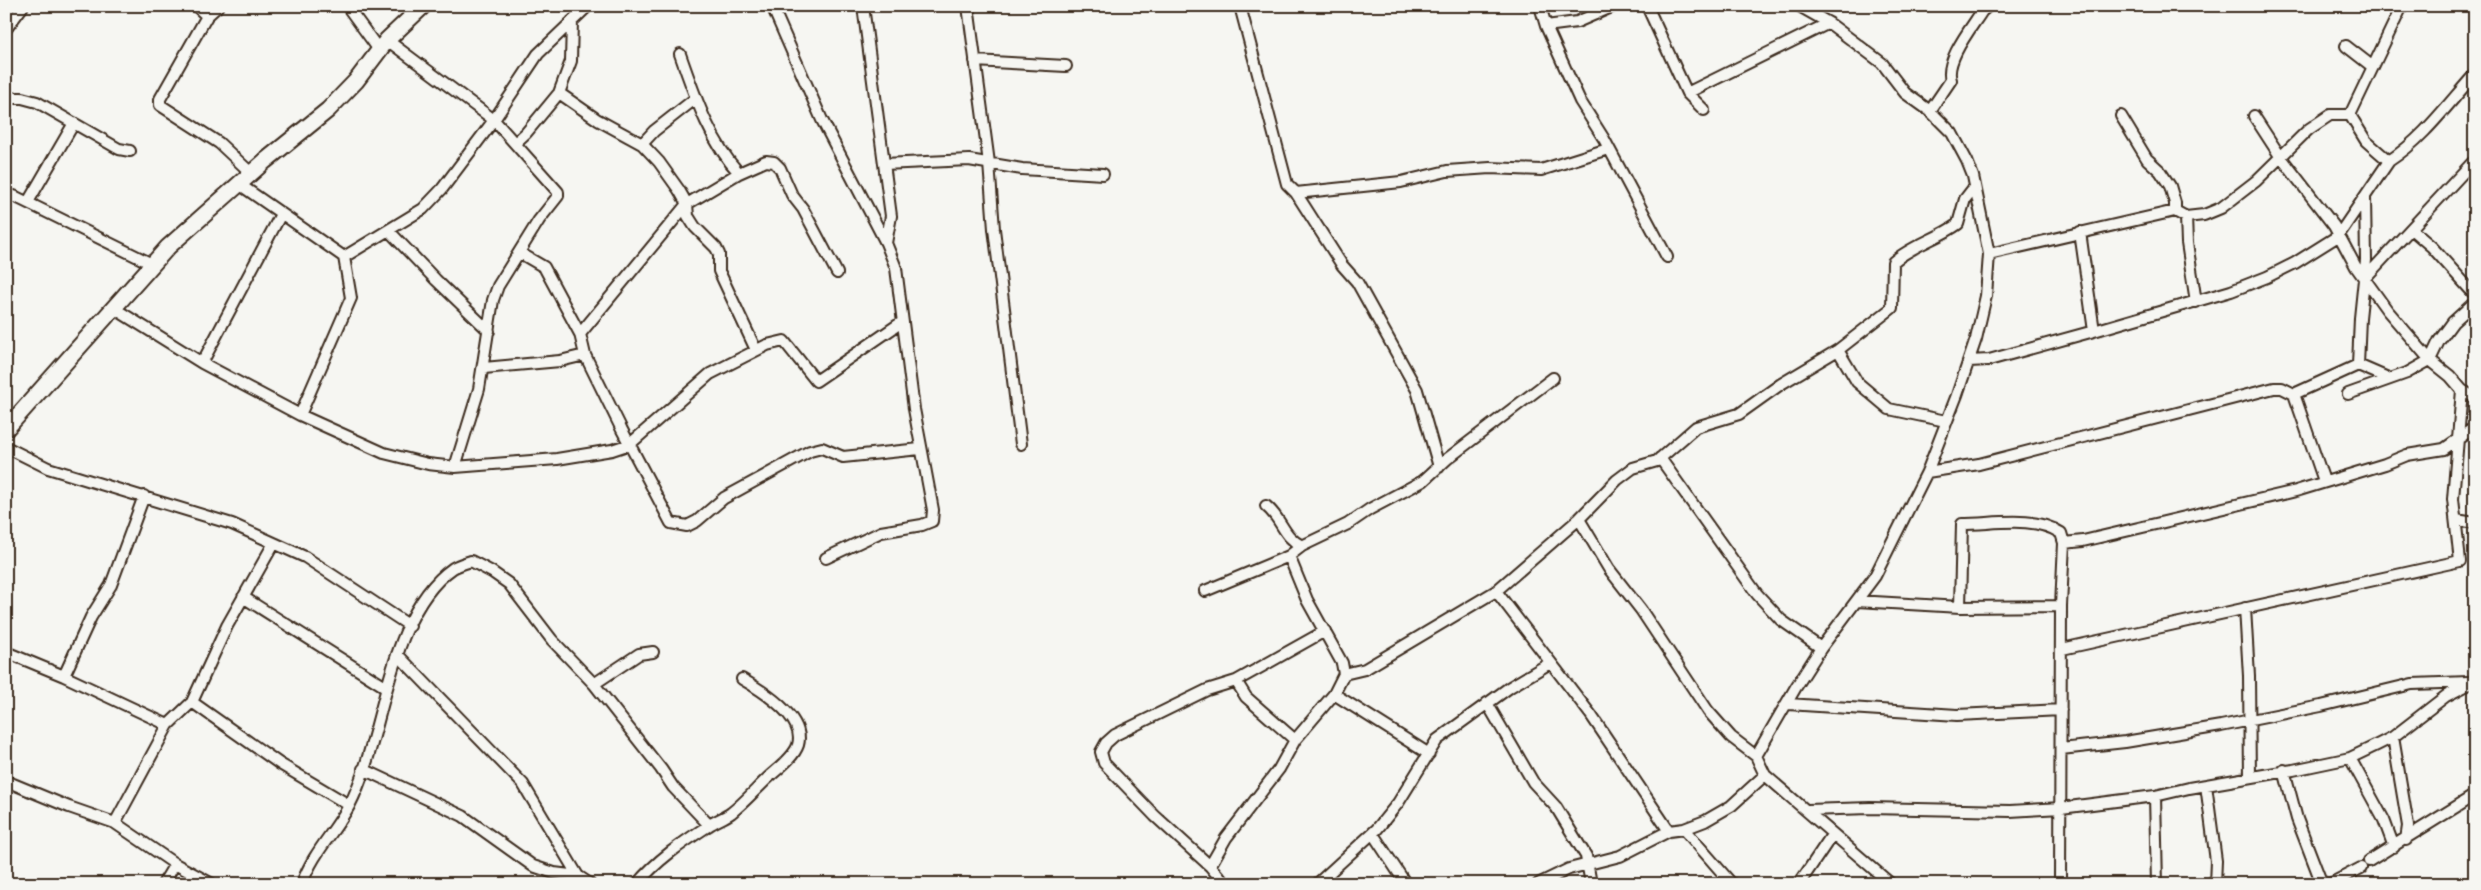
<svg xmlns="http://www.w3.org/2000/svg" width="2481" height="890" viewBox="0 0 2481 890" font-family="'Architects Daughter',sans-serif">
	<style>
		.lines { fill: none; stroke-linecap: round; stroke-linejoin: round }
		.street-casing { stroke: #3b2a1e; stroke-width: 14 }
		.secondary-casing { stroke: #3b2a1e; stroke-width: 19 }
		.street { stroke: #f6f6f2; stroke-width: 10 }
		.secondary { stroke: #f6f6f2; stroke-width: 15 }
	</style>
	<rect width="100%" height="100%" fill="#f6f6f2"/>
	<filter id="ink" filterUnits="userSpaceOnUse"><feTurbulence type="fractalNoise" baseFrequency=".02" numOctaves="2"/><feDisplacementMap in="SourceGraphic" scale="10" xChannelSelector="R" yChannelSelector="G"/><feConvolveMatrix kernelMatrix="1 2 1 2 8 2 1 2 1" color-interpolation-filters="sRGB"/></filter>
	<g filter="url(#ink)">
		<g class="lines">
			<g class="street-casing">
				<path id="street" d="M196 6 207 16
					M218 6 207 16 160 99V105L219 143 251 173
					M347 6 379 50
					M772 6 822 120 886 243 896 268 914 409 933 510 932 521 922 525 881 532 826 558
					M863 6 891 216 886 243
					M968 6 989 163 994 229 1021 444
					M1240 6 1287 184 1296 193 1342 265 1357 282 1417 390 1439 467
					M1540 6 1546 26 1580 101 1604 139 1667 257
					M1647 6 1687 93 1704 110
					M1546 26 1577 22 1614 6
					M6 29 23 6
					M387 40 494 120 558 192V196L539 220 498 286 493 300 479 389 455 467
					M2346 46 2373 67
					M680 54C695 96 709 140 739 173
					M975 61 1066 66
					M559 93 571 61 572 21
					M1687 93 1829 23
					M6 98H22L37 102 119 149 130 151
					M1930 111 1951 80C1944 61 1972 27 1982 11L1988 6
					M2350 115 2366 141 2389 161C2424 138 2447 105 2475 74
					M2350 115 2402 6
					M2121 116 2147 159 2160 171 2170 186 2175 203V211
					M2254 116 2280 156 2334 226 2356 267 2387 310 2430 360 2450 376 2462 390 2475 398
					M515 143 526 133 559 93 598 120 642 144 659 162 679 190 687 204 688 216 695 227 716 248 719 254V271L756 350
					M642 144 654 131 696 98
					M884 164 969 160 1022 169 1103 174
					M239 184 344 257 351 298 300 415
					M1296 193 1401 182 1447 171 1490 168 1541 170 1608 149
					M6 198 14 196 152 264
					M28 202 74 123
					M2186 217 2187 243 2196 302
					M2411 229 2432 247 2475 295
					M389 231 436 280 489 331
					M2080 232 2094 331
					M520 253 544 267 580 334 585 355 622 430 671 523 687 526 697 521 724 498 810 451 822 448 843 457 920 449
					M1989 254 2175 211 2186 217 2204 215 2221 208 2256 181 2309 129 2330 115H2350
					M344 257 423 209 442 189 494 120 538 54 588 6
					M2365 278 2472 163
					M112 307 202 363 300 415 384 453 428 464 455 467 557 459 612 450 630 444 710 374 767 345 784 341 816 381 902 322
					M580 334 687 204 739 173 766 161 774 162 780 168 792 195 803 209 837 273
					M1838 350 1857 382 1889 409 1946 421
					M1969 361 1989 360 2094 331 2231 291 2267 277 2295 263 2338 236 2389 161
					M202 363 281 214
					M2358 365 2360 318 2366 260 2365 197
					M2358 365 2388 378
					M484 368 560 361 585 355
					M2294 394 2358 365
					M2348 394 2407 373 2430 360 2439 341 2453 322 2475 302
					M6 447 48 468 232 524 305 557 410 626
					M1660 458 1757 594 1781 620 1821 648
					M1927 472 1979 464 2274 388H2282L2294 394 2324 481
					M1266 506C1283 520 1282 536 1302 546
					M1579 519 1609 569 1641 610 1708 711 1731 737 1756 756 1765 775 1891 884
					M2456 520 2475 523
					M1289 556 1307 600 1342 663 1344 674
					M1205 591 1289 556 1302 546 1348 524 1370 509 1423 481 1447 459 1553 378
					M1496 591 1591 715 1669 831
					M243 597 387 688
					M1857 601 1960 607 2061 606
					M1960 607 1962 524C1995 524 2033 515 2061 533L2064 543 2083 541 2296 491 2385 464 2407 455 2444 449 2475 427
					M2245 608 2249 676 2250 777
					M2062 649 2460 561 2453 499 2462 390
					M6 652 64 676 168 725
					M397 654 523 784 578 876
					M64 676 91 617 111 585 144 496
					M1236 681 1246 697 1295 740
					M594 684 639 654 653 652
					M1334 694 1429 754
					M192 702 280 764 349 805
					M1487 703 1533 782 1556 807 1586 856 1591 884
					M1788 704 1957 715 2061 710
					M2393 737 2408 826 2406 840
					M2061 749 2125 742 2221 726 2321 706 2412 684 2469 682
					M1756 756 1796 687 1821 648 1875 576 1927 472 1957 395 1976 339 1986 296 1989 254 1973 176 1967 161 1952 133 1930 111 1905 93 1882 63 1829 23 1799 6
					M2350 758 2384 820 2394 847
					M363 769 463 816 533 866 554 873 578 876 590 884
					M2284 770 2297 819 2322 884
					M6 781 69 807 115 823 175 864 212 884
					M2206 785 2216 861 2215 884
					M2155 796 2157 884
					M1808 810 1870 808 2010 811 2061 808 2155 796 2189 788 2293 770 2350 758 2377 745 2393 737 2446 696 2475 681
					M115 823 168 725 192 702 227 626 274 543
					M1684 829 1732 884
					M1373 834 1406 884
					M2369 861 2475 795
					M1210 866 1226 838 1279 769 1295 740 1334 694 1344 674 1365 669 1496 591 1579 519 1617 480 1633 468 1657 461 1696 427 1739 414 1781 384 1838 350 1892 308 1893 262C1911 246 1937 239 1958 224L1965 199 1975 186
					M163 884 175 864
					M302 884C312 854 334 833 349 806 385 738 386 615 453 568 458 565 465 563 471 561L492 572 509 584 552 640 594 684 661 769 673 787 709 825
					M637 884C657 860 682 843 708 826 715 821 724 818 731 813 745 802 757 788 770 776 779 768 794 757 798 745 806 717 761 690 742 679
					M1225 884 1210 866 1155 816 1104 763 1101 752 1106 743 1115 735 1207 690 1236 681 1325 631
					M1317 884 1377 829 1398 803 1437 740 1510 687 1550 663
					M1538 884 1569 869 1620 856 1669 831 1684 829 1705 821 1731 806 1765 775
					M1799 884 1832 835
					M2060 884 2061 606 2064 543
					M2330 884 2361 868"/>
			</g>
			<g class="secondary-casing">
				<path id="secondary" d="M6 429 168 247 265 161 328 110 356 81 387 40 423 6"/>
			</g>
			<use href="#street" class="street"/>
			<use href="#secondary" class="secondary"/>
		</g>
	</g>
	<rect width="2481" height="890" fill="none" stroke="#f6f6f2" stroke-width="25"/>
	<rect x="12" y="12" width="2456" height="865" fill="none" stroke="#3b2a1e" stroke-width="2" filter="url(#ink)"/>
</svg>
